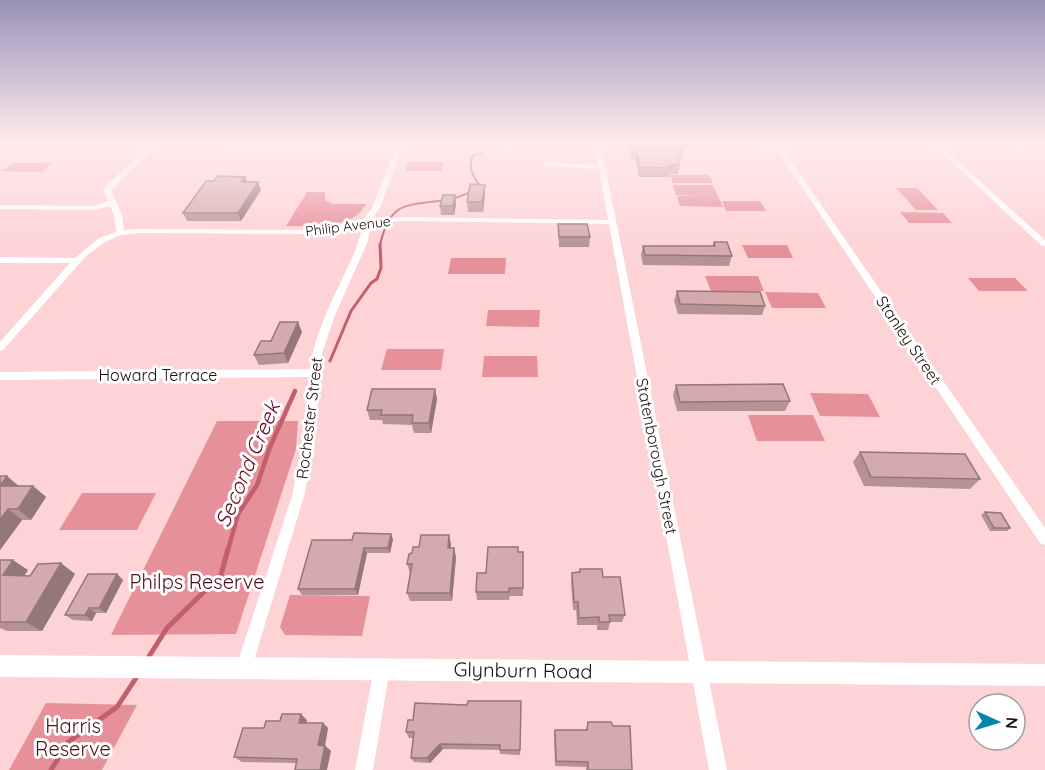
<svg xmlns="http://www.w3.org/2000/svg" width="1045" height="770" viewBox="0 0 1045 770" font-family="Quicksand,sans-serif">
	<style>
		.green { fill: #e6909a }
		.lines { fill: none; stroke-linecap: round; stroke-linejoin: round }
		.stream-far3 { stroke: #c35e6d; stroke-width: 2 }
		.stream-far2 { stroke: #c35e6d; stroke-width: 3 }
		.stream-far1 { stroke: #c35e6d; stroke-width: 4.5 }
		.stream { stroke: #c35e6d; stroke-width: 5 }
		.street { fill: #fff; fill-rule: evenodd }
		.secondary { fill: #fff; fill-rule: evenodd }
		.wall { fill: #b69295 }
		.shaded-wall { fill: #947779 }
		.building { fill: #d4aaad; stroke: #947779; stroke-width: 1.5 }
		.labels { text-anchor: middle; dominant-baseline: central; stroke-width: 6; stroke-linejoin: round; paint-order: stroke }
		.far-street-label { font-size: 14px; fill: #1c0e0f; stroke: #fff }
		.street-label { font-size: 16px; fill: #1c0e0f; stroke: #fff }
		.near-park-label { font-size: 20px; fill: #500f1d; stroke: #fff }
		.near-street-label { font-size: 20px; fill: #1c0e0f; stroke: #fff }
		.near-water-label { font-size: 21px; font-style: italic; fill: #670523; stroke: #fff }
	</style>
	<rect width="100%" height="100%" fill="#fed3d6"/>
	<path class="green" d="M408 162H444L442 171H405Z
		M13 163H53L42 172 1 171Z
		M670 175H709L713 183H673Z
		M673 185H713L723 207 680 206 677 196 699 195H676Z
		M896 188H917L938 210H916Z
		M307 192H325V200L333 204H366C353 230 310 226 286 226Z
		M722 201H760L766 211H726Z
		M900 212 943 213 952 223H909Z
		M742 245H787L793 258H748Z
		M451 258H506L505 274H448Z
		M705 276H758L764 291H711Z
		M968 278H1015L1028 291H979Z
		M765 292 818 293 826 308H772Z
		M488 310H540L539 327 486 326Z
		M387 349H444L441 370H381Z
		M484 356H537L538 377H482Z
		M810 393 868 394 880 417 820 416Z
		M748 415H813L825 441H757Z
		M217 421H298L296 449 236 634 111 635Z
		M82 493H156L137 530H59Z
		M290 595 370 596 362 636 285 635 280 627Z
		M46 703 137 705 102 770H9Z"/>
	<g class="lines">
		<path class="stream-far3" d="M481 188C474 177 467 169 473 156L483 152
			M453 199 471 192
			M380 245C390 201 405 206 445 200"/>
		<path class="stream-far2" d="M330 361 351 311 371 283 377 279 381 268 380 244"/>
		<path class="stream-far1" d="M228 550 238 514 257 485 270 447 295 391"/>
		<path class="stream" d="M148 658 167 628 221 575 228 549
			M51 770 68 742 117 707 138 675"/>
		<path class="street" d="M0 141H404L380 208 372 219 405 217 608 220 599 169 545 166 542 164 545 162 598 165 594 141H600L727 770H709L609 224 405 221 370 224 368 241 335 315 322 353 314 448 304 496 252 667 249 672 244 675 239 672 236 667 292 496 302 448 310 377 0 380V372L310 369C314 336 329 307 343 277 351 260 360 244 362 225L311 234 139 233 121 235 105 242 86 256 3 350 0 351V342L70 263H0V257L75 258 99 238 116 232 114 215 110 206 93 210 0 209V205L93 206 108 201 103 190 104 188 151 144 0 143ZM158 144 396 146 372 208 363 220 311 230 139 229 124 230 122 215 111 190Z
			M771 141H777L1045 528V545L1040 543Z
			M929 141H936L1045 240V246H1042Z
			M382 660 387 663 390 668 373 770H355L374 668 377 663Z"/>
		<path class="secondary" d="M0 655 1045 664V686L0 677Z"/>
	</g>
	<path class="wall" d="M627 141H693L692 148H683L684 150 682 159H678L680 165 678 174H670L669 177H639L635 159H631Z
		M245 177 247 182 261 190 241 221H187L183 213 214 181Z
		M485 194 483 212H468L467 202Z
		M456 204 454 215H441L440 206Z
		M558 224 590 237 589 247H559Z
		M714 242 732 256 729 266 643 265 641 255 643 246H712Z
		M677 291 765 306 762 315 678 314 674 301Z
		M302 332 288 363 259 365 254 355 271 341Z
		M676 385 790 401 785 411H677L673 395Z
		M435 389 437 399 431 433H414L412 425 383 424 382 420H370L367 410Z
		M860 452 980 479 970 489 864 486 853 462Z
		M0 476 19 486H33L46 497 31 520H22L0 550Z
		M985 512 1010 528 1007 531H990L981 515Z
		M393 539 390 553H367L358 595H302L298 589 352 540Z
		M451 544 450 548 456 557 452 601H410L407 593 410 573 407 564 419 547Z
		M518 552H523V596H510L509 600H477L476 592 486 573Z
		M0 560 28 570 24 576 75 574 42 631H7L0 628Z
		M580 569 603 577 625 615 622 622H610L608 630H597V625H577L576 610H573L571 581 572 573 579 572Z
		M117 574 123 580 106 613H96L92 621 73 620 65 615Z
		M521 701 520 755 500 754V750L443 749 430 763 414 762 411 758 413 738H409L406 732 413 720 467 705Z
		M307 720 306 723H323L328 728 325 746 331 751 296 763 242 762 234 757 264 728Z
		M588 722 632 770H586V767L555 766 554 735 555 730H586Z"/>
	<path class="shaded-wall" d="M245 177 248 184 241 182Z
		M258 182 261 190 241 221 238 213Z
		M485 185V194L483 212 482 202Z
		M455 195 456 204 454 215 453 206Z
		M298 322 302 332 288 363 284 353Z
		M435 389 437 399 431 433 429 423Z
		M7 476 21 488 0 486Z
		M33 486 46 497 31 520 18 509Z
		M8 509 22 520 0 550V520Z
		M391 534 393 539 390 553 388 548Z
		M449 535 451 544 450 557 448 548Z
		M364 548 367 553 358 595 355 589Z
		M454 548 456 557 452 601 450 593Z
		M13 560 28 570 18 585 3 575Z
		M61 563 75 574 42 631 26 622Z
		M117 574 123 580 106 613 99 608Z
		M89 608 96 613 92 621 85 615Z
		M301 714 307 720 305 728 299 723Z
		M323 723 328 728 324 750 318 745Z
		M440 744 443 749 430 763 427 758Z
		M325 746 331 751 327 770H320Z"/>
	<path class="building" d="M630 141H680L684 150H675L680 165H670L671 168 640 167 636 150H632Z
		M218 176 245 177 241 182H258L238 213H183L206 181H214Z
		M470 184 485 185 482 202H467Z
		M443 195H455L453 206H440Z
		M558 224H587L590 237H559Z
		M714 242H727L732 256 645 255 643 246H715Z
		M677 291 760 292 765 306 680 304Z
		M280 322H298L284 353 254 355 261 341H271Z
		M783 384 790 401 680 402 676 385Z
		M372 389H435L429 423H412L413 415H381L382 410H367Z
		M860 452 965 454 980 479 871 477Z
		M0 476H7L0 486H33L18 509H8L0 520Z
		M985 512 1001 513 1010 528H994Z
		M354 533 391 534 388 548H364L355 589H298L312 540H352Z
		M421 535H449L448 548H454L450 593H407L412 564H407L409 554 412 553 413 547H419Z
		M488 547H518V552H523V588H509V592H476L477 573H486Z
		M0 560H13L3 575 30 576 38 564 61 563 26 622H0Z
		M580 569H602L603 577H620L625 615H609L610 622H599V617L579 618 578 602H574L572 573 580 572Z
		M88 574H117L99 608H89L85 615H65Z
		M468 701H521L520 750H500V745L440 744 427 758H411L414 732H406L408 720H413L415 703 467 705Z
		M282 714H301L299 723H323L318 745 325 746 320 770H295L297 759 234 757 243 728H264L266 721H280Z
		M588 722H611L613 726H630L632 770H588V762L556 761 555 730H587Z"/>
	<linearGradient id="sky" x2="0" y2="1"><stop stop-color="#9992b7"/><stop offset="0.57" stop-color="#ffebed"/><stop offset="1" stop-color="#ffebed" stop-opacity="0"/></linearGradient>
	<rect width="1045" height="249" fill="url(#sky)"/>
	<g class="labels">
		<g class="far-street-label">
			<text transform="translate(348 226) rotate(-7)">Philip Avenue</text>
		</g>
		<g class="street-label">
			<text transform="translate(909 340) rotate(56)">Stanley Street</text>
			<text x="158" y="375">Howard Terrace</text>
			<text transform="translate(309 418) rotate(-83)">Rochester Street</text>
			<text transform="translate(657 456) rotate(79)">Statenborough Street</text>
		</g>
		<g class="near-park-label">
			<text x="197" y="581">Philps Reserve</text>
			<text x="73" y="725">Harris<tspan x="73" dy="23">Reserve</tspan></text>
		</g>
		<g class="near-street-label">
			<text transform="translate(523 670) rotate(1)">Glynburn Road</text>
		</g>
		<g class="near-water-label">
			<text transform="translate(247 464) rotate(-67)">Second Creek</text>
		</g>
	</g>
	<g transform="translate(997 722) rotate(94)"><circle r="28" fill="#ffffff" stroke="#a49f9f" stroke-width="1.5"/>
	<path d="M0-4.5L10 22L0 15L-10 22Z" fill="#0188a9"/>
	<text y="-9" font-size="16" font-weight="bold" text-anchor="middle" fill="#1c0e0f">N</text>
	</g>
</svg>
